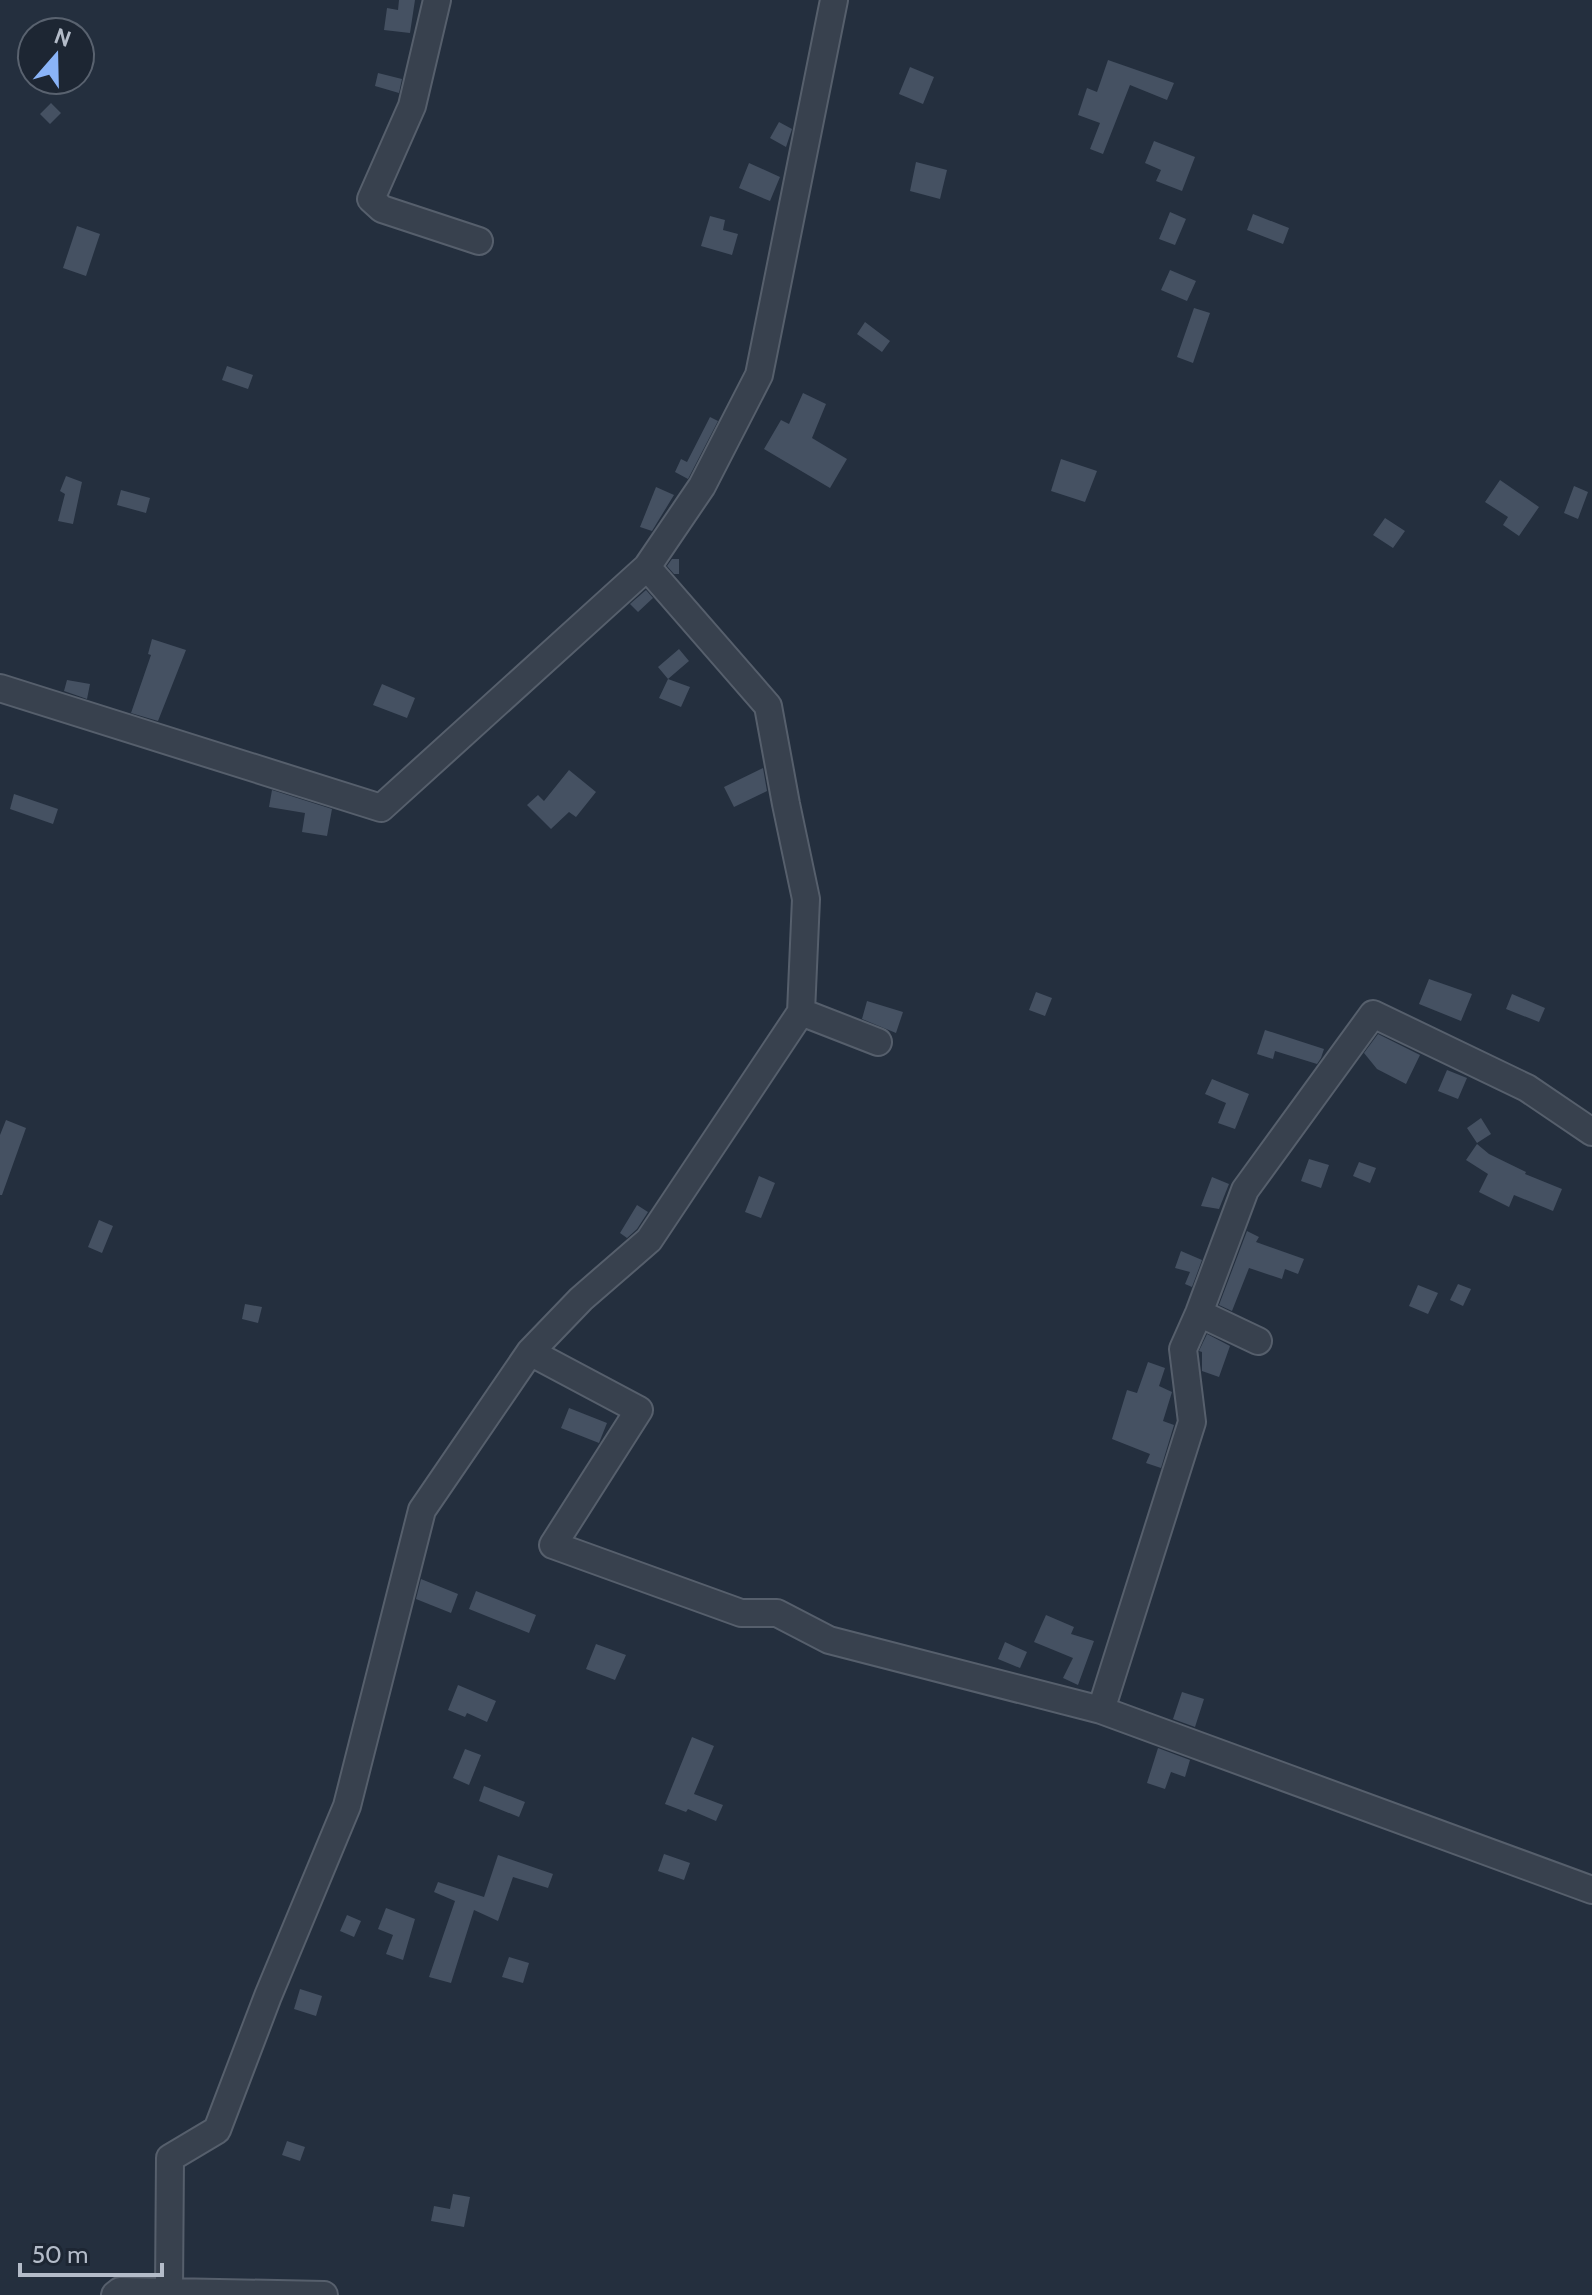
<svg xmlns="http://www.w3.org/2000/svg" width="1592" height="2295" viewBox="0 0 1592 2295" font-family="Cabin,sans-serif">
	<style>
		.building { fill: #455162 }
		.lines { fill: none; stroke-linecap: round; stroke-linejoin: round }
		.minor-casing { stroke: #565f6c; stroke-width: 30 }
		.minor { stroke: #38414e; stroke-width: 26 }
	</style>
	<rect width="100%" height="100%" fill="#242f3e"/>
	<path class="building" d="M399 0H415L410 33 384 30 387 8 398 10Z
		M1108 60 1174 83 1167 100 1130 85 1103 154 1090 149 1100 123 1078 115 1087 88 1097 92Z
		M910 67 934 77 923 104 899 94Z
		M378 73 402 79 399 93 375 86Z
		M51 103 61 113 50 124 40 114Z
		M779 122 792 129 786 147 770 138Z
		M1154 141 1195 157 1182 191 1156 181 1161 170 1145 163Z
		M916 162 947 170 940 199 910 191Z
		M749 163 780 177 770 201 739 188Z
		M1170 212 1186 219 1175 245 1159 239Z
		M1253 214 1289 228 1283 244 1247 230Z
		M710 216 725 220 723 230 738 234 732 255 701 246Z
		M77 226 100 234 86 276 63 268Z
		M1170 270 1196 281 1187 301 1161 290Z
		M1194 308 1210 313 1193 363 1177 357Z
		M865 322 890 341 882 352 857 334Z
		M227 366 253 375 248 389 222 380Z
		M803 393 826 404 812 438 847 459 830 488 764 449 781 420 789 424Z
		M710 417 718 421 688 479 675 472 681 459 687 462Z
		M1061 459 1097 471 1085 502 1051 491Z
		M66 476 82 482 73 524 58 521 65 494 60 491Z
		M1500 480 1539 507 1519 536 1503 525 1508 517 1485 502Z
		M1574 486 1588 492 1578 519 1564 513Z
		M656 487 674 495 652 531 640 527Z
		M121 490 150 498 146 513 117 505Z
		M1385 518 1405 531 1393 548 1373 535Z
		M672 559H679V574H674L667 566Z
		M646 590 653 598 638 612 630 604Z
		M152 639 186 650 158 721 131 713 151 655 148 654Z
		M679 649 689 661 668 679 658 667Z
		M668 679 690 687 681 707 659 698Z
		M67 680 90 684 87 699 64 691Z
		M382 684 415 698 407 718 373 705Z
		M763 768 767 791 734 807 724 787Z
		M569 770 596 792 576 817 569 812 551 829 527 805 538 795 544 801Z
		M272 790 332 809 327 836 302 832 305 813 269 807Z
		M14 794 58 809 53 824 10 809Z
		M1429 979 1472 994 1461 1021 1419 1004Z
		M1036 992 1052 998 1045 1016 1029 1010Z
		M1512 994 1545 1008 1539 1022 1506 1009Z
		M867 1001 903 1012 896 1033 862 1019Z
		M1265 1030 1324 1049 1321 1058 1317 1064 1275 1051 1273 1059 1257 1054Z
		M1378 1034 1420 1055 1406 1084 1377 1069 1364 1053Z
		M1447 1070 1467 1078 1458 1099 1438 1091Z
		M1212 1079 1249 1094 1235 1129 1218 1123 1226 1103 1205 1094Z
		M1481 1118 1491 1134 1477 1143 1467 1128Z
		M6 1120 26 1128 2 1195H0V1135Z
		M1477 1144 1489 1154 1526 1172 1525 1174 1562 1189 1553 1211 1514 1195 1509 1207 1479 1192 1488 1174 1466 1160Z
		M1309 1159 1329 1165 1321 1188 1301 1181Z
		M1359 1162 1376 1168 1370 1183 1353 1176Z
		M759 1176 775 1183 761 1218 745 1212Z
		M1212 1177 1229 1184 1219 1209 1201 1206Z
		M637 1205 648 1212 637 1229 627 1238 620 1233Z
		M99 1220 113 1226 102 1253 88 1247Z
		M1247 1231 1259 1237 1256 1242 1304 1259 1298 1274 1285 1269 1282 1279 1249 1268 1232 1311 1219 1305Z
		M1181 1251 1202 1260 1192 1287 1185 1284 1190 1272 1175 1268Z
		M1458 1284 1471 1289 1463 1306 1450 1300Z
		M1418 1285 1438 1293 1428 1314 1409 1306Z
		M245 1304 262 1307 258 1323 242 1319Z
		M1207 1334 1230 1346 1219 1377 1202 1371V1352L1199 1351Z
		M1148 1362 1165 1368 1159 1386 1172 1392 1163 1421 1174 1425 1161 1468 1146 1463 1150 1454 1112 1439 1127 1390 1137 1393Z
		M569 1408 607 1423 599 1443 561 1428Z
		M421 1579 458 1594 451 1613 416 1599Z
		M476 1591 536 1615 529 1633 469 1609Z
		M1046 1615 1074 1627 1071 1634 1094 1641 1078 1685 1063 1678 1073 1658 1034 1642Z
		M1005 1642 1027 1652 1020 1668 998 1659Z
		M596 1644 626 1655 615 1680 586 1669Z
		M458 1685 496 1701 487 1722 467 1713 465 1717 448 1710Z
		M1182 1692 1204 1699 1195 1727 1173 1719Z
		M692 1737 714 1746 694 1794 723 1805 716 1821 688 1809 686 1812 665 1804Z
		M1158 1748 1190 1760 1185 1777 1171 1772 1165 1789 1147 1783Z
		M465 1749 481 1755 469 1785 453 1778Z
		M484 1786 525 1802 519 1817 479 1801Z
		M664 1854 690 1863 684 1880 658 1871Z
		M498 1855 553 1874 548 1888 513 1877 498 1921 474 1910 451 1983 429 1977 455 1901 434 1892 438 1882 484 1897Z
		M386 1908 415 1919 403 1960 386 1954 393 1935 378 1929Z
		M347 1915 361 1921 354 1937 340 1931Z
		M509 1957 529 1963 523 1983 502 1977Z
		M300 1989 322 1996 316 2016 294 2009Z
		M287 2141 305 2147 300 2161 282 2155Z
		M453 2194 470 2197 464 2227 431 2221 434 2206 450 2209Z"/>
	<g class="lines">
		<g class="minor-casing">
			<path id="minor" d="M437 0 412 106 371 199 382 209 479 241
				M0 688 381 808 647 567 702 486 759 375 834 0
				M801 1012 878 1042
				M1592 1132 1527 1088 1373 1014 1245 1190 1199 1313 1183 1349 1192 1422 1101 1710 1592 1890
				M1199 1313 1258 1341
				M530 1352 639 1410 553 1545 741 1613H777L829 1640 1101 1710
				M169 2292 170 2158 217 2130 268 1996 347 1806 422 1510 530 1352 581 1299 649 1240 801 1012 806 899 786 804 768 706 647 567
				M115 2295 120 2291 324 2295"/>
		</g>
		<use href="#minor" class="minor"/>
	</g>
	<g transform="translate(56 56) rotate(20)"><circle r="38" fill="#1d2633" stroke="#59626f" stroke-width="2"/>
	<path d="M0-6L14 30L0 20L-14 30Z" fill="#8ab4f8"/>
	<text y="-12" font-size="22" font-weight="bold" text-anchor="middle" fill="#b4bcc9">N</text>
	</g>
	<path d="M20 2263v12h142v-12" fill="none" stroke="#b4bcc9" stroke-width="4"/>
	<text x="32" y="2263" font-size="24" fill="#b4bcc9" stroke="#1d2633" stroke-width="6" paint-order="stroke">50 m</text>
</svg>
